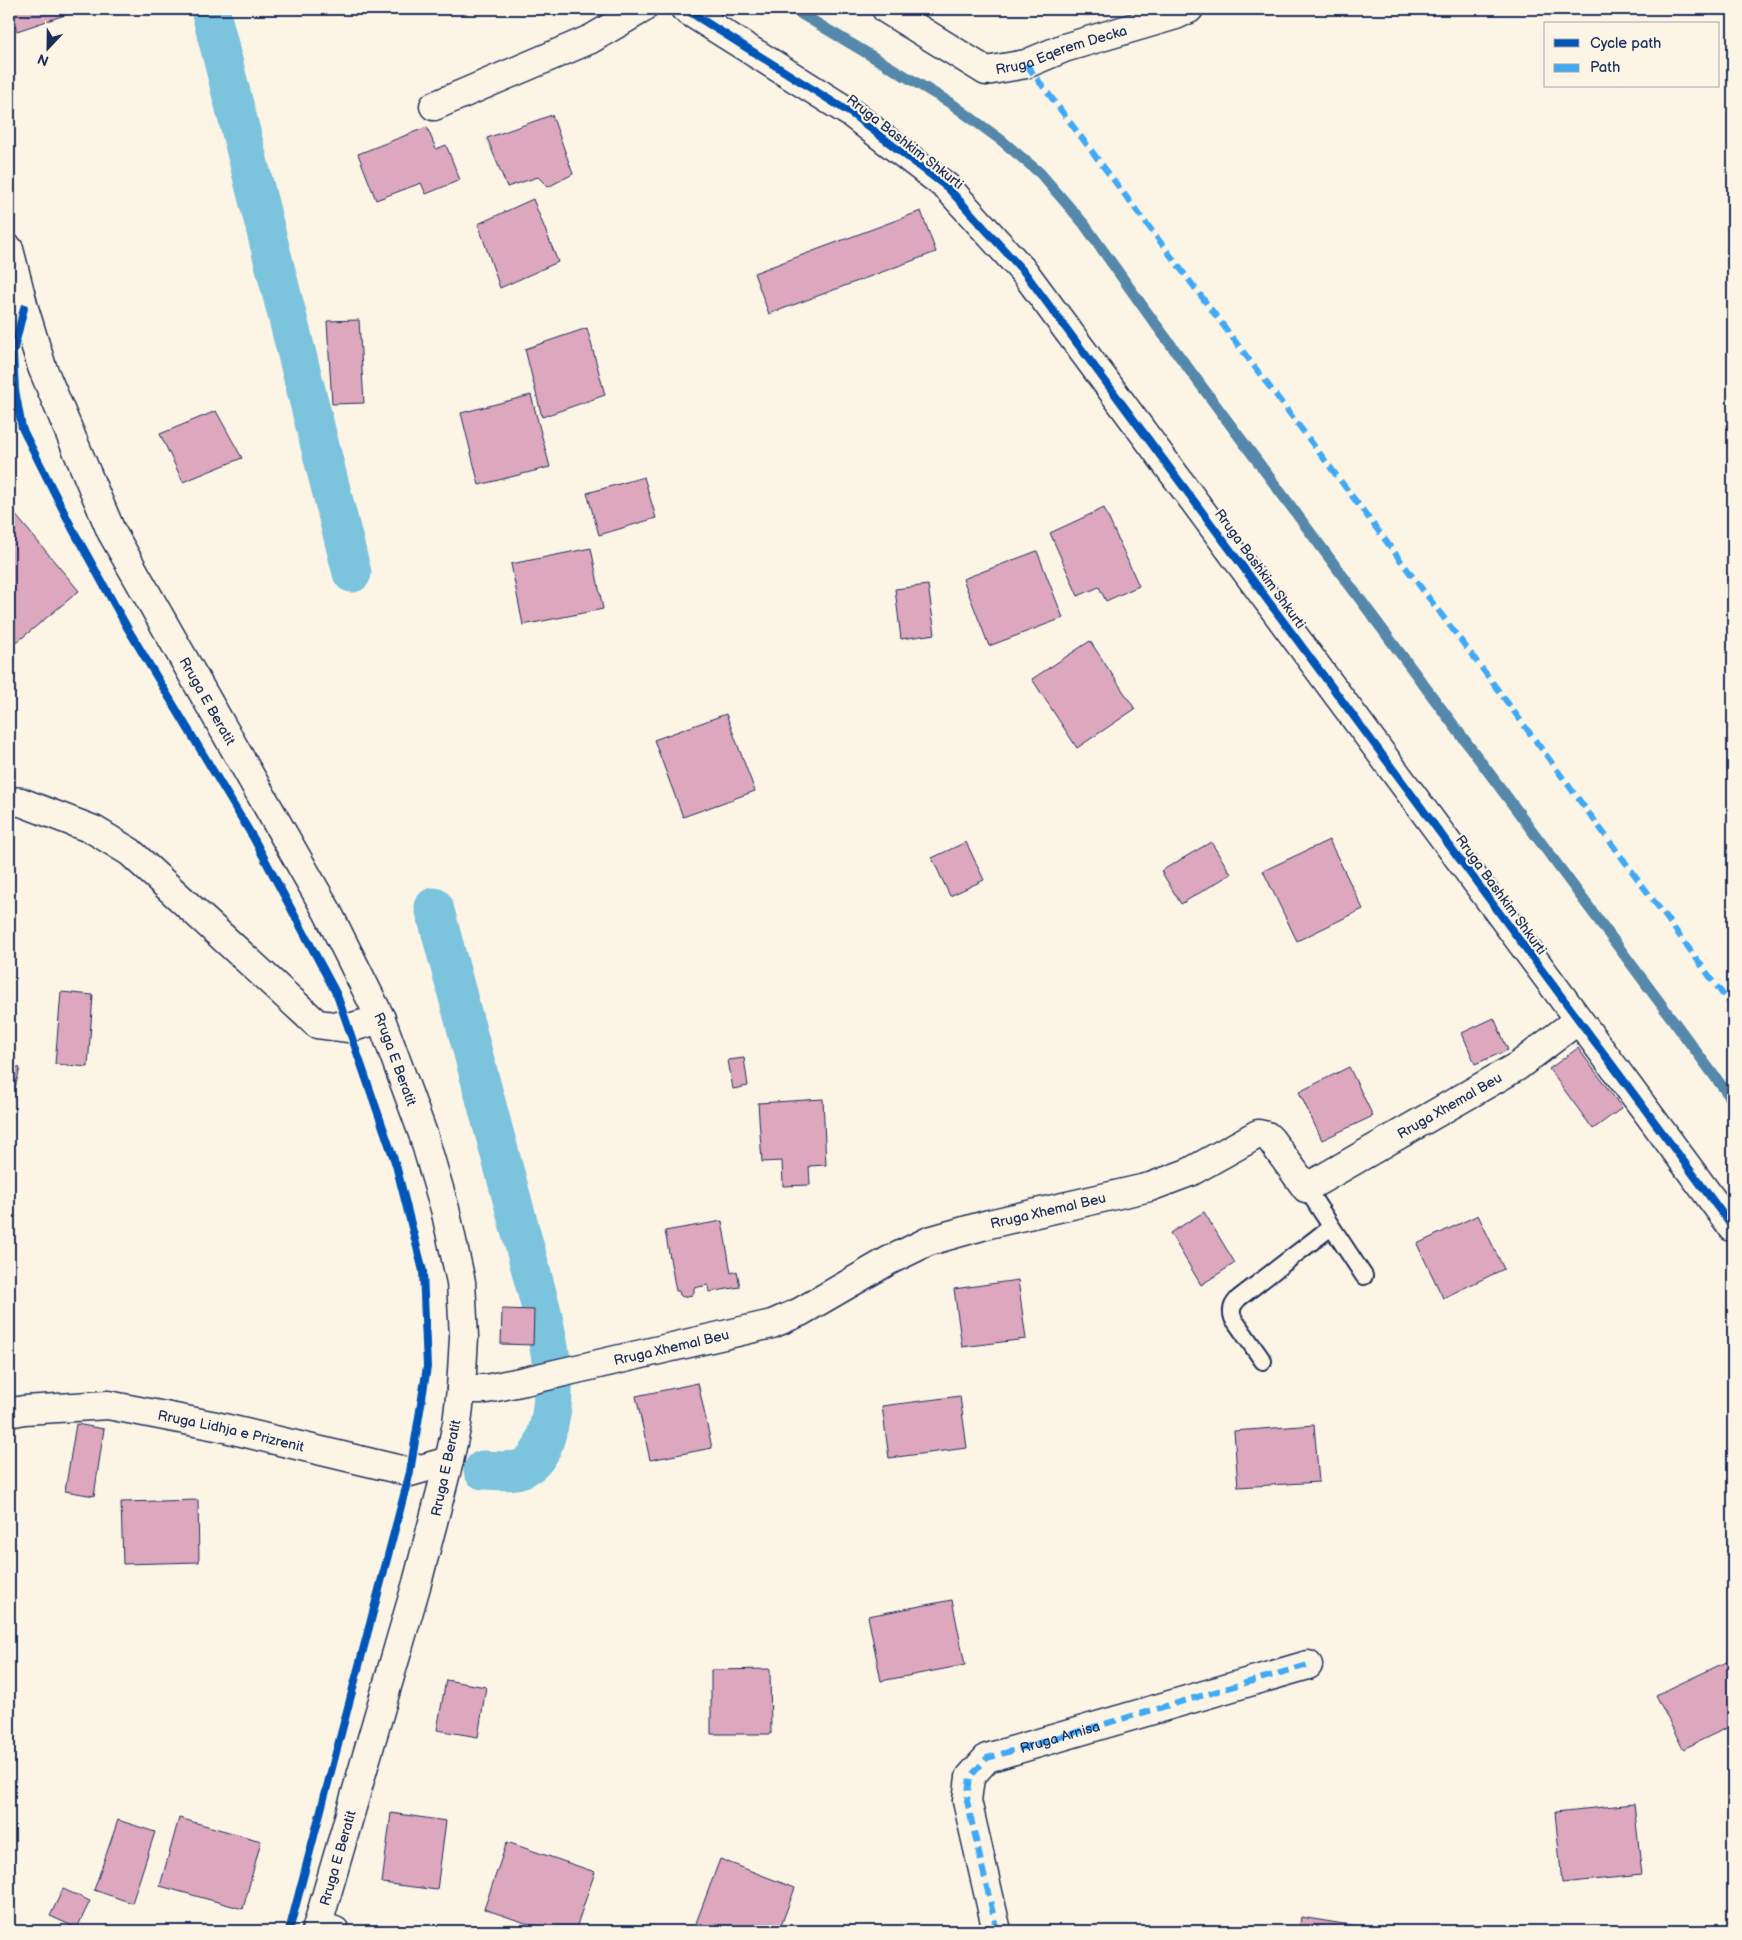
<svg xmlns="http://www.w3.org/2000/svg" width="1742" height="1940" viewBox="0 0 1742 1940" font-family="'Balsamiq Sans',sans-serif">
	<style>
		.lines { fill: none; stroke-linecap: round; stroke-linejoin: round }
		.stream { stroke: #58a; stroke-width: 11 }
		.canal { stroke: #7cc3dd; stroke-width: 39 }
		.building { fill: #dda7be; stroke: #1b2f5e }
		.lane-casing { stroke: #1b2f5e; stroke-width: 20 }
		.street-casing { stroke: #1b2f5e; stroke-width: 31 }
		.secondary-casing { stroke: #1b2f5e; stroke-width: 31 }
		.lane { stroke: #fcf5e5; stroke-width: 16 }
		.street { stroke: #fcf5e5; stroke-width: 28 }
		.secondary { stroke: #fcf5e5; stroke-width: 28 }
		.quiet { stroke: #3fa9f5; stroke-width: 6; stroke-dasharray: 12 6; stroke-linecap: butt }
		.cycleway-casing { stroke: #fcf5e5; stroke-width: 11 }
		.cycleway { stroke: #0057b8; stroke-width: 8 }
		.labels { text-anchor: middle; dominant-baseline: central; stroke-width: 4.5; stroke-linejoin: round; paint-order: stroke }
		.street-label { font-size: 14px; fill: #1b2f5e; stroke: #fcf5e5 }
	</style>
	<rect width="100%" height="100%" fill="#fcf5e5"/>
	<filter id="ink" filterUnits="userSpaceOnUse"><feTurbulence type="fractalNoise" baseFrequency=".02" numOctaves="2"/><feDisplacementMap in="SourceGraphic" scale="10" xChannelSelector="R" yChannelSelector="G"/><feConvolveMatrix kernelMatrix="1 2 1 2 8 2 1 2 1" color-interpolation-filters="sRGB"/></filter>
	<g filter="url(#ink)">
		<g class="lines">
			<path class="stream" d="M793 9 952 104 1001 140 1040 173 1084 224 1151 318 1733 1101"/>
			<path class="canal" d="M210 9 352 573
				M434 907 541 1308C551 1354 560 1390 546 1436 543 1447 538 1458 528 1465 516 1474 497 1470 483 1470"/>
		</g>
		<path class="building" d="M9 9H83L17 31Z
			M552 115 573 174 548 187 538 177 507 187 487 138Z
			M427 127 436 149 446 145 460 180 426 194 421 183 376 200 358 154Z
			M533 199 558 262 500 288 478 224Z
			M921 211 936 252 769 314 754 273Z
			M359 320 364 403 332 404 327 321Z
			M587 328 605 395 542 417 525 349Z
			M531 395 550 467 479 485 461 413Z
			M216 411 242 458 183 482 160 434Z
			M644 477 656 518 599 535 587 493Z
			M9 507 79 591 17 642 9 633Z
			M1104 508 1139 586 1106 601 1099 587 1078 596 1050 533Z
			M591 548 603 609 523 625 511 564Z
			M1037 551 1063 618 989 646 963 579Z
			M928 585 935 634 901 639 895 589Z
			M1090 641 1135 709 1077 748 1032 679Z
			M726 714 755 791 683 817 654 740Z
			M1329 840 1363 909 1297 941 1263 871Z
			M966 842 984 880 950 896 932 858Z
			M1211 842 1231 874 1181 904 1161 871Z
			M61 992 93 995 88 1067 55 1064Z
			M1494 1018 1508 1050 1475 1064 1462 1033Z
			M1578 1048 1622 1108 1593 1129 1549 1069Z
			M744 1058 748 1086 733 1089 728 1060Z
			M9 1065 20 1068 9 1112Z
			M1349 1067 1373 1116 1322 1140 1299 1092Z
			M823 1099 826 1165 809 1166 810 1185 783 1186 782 1161 762 1162 758 1103Z
			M1204 1212 1235 1263 1201 1285 1170 1233Z
			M1478 1215 1504 1269 1443 1298 1417 1244Z
			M722 1221 731 1273 737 1271 740 1287 709 1292 708 1285 694 1288V1292L692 1295 683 1297 680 1295 679 1291H676L665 1231Z
			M1018 1280 1026 1339 962 1347 954 1289Z
			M502 1309 534 1310 533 1345 501 1344Z
			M698 1383 712 1448 650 1460 636 1396Z
			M960 1396 967 1448 889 1458 882 1406Z
			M76 1424 104 1429 94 1496 65 1491Z
			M1314 1425 1319 1482 1238 1487 1234 1431Z
			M198 1500 199 1562 123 1564 121 1502Z
			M952 1600 965 1665 881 1681 868 1616Z
			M1726 1662 1733 1679V1725L1683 1749 1656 1695Z
			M770 1669 771 1734H711V1670Z
			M446 1680 486 1687 478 1737 437 1730Z
			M1634 1804 1642 1875 1562 1883 1555 1812Z
			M391 1813 446 1821 437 1890 382 1883Z
			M179 1818 261 1841 243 1909 160 1886Z
			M118 1820 155 1832 132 1903 94 1890Z
			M507 1842 595 1872 575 1931H549L484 1909Z
			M720 1859 795 1888 779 1931H719L696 1923Z
			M63 1889 90 1901 77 1928 50 1916Z
			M1301 1917 1368 1928 1367 1931H1299Z"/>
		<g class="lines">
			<g class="lane-casing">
				<path id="lane" d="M1306 1188 1364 1276
					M1263 1361 1233 1318C1230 1309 1233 1304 1239 1298L1331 1227"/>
			</g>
			<g class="street-casing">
				<g id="street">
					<path d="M685 9 852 114 948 188 1025 273 1733 1228"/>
					<path id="s1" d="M886 9 986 71 1026 64 1064 48 1176 15 1189 9"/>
					<path d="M434 106 591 39 642 9"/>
					<path d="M9 801 21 802 94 830 130 852 317 1024 349 1028 381 1019"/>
					<path id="s2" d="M461 1389H486L525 1381 772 1324 800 1312 888 1261 929 1241 989 1224 1150 1187 1190 1172 1258 1134 1267 1136 1271 1140 1306 1188 1518 1066 1578 1020"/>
					<path id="s3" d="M9 1413 24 1410 108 1405 216 1426 410 1472 449 1461"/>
					<path d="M318 1925 335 1931"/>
					<path id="s4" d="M997 1931 967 1801 970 1777 987 1758 1308 1665"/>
				</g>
			</g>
			<g class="secondary-casing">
				<g id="secondary">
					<path id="s5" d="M9 249 24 308 42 367 111 531 327 911 381 1019 423 1134 445 1209 461 1282 464 1337 461 1389 457 1424 449 1461 417 1583 316 1931"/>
				</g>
			</g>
			<use href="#lane" class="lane"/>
			<use href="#street" class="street"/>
			<use href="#secondary" class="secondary"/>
			<path class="quiet" d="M1026 64 1481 667 1733 1008
				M997 1931 967 1801 970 1777 987 1758 1308 1665"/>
			<g class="cycleway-casing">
				<path id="cycleway" d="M685 9 852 114 948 188 1025 273 1733 1228
					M24 308 13 353 15 390 22 428 72 528 128 629 254 839 337 995 396 1165 423 1271 427 1367 410 1472 289 1931"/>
			</g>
			<use href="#cycleway" class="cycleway"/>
		</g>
	</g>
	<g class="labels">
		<g class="street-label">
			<text stroke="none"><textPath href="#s1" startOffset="196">Rruga Eqerem Decka</textPath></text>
			<text transform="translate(905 142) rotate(38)">Rruga Bashkim Shkurti</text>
			<text transform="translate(1260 569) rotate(54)">Rruga Bashkim Shkurti</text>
			<text stroke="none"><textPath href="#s5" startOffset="496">Rruga E Beratit</textPath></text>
			<text transform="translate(1501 895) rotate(54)">Rruga Bashkim Shkurti</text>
			<text stroke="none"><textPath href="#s5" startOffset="901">Rruga E Beratit</textPath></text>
			<text stroke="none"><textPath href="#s2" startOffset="1084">Rruga Xhemal Beu</textPath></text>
			<text stroke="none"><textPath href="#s2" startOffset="619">Rruga Xhemal Beu</textPath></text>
			<text stroke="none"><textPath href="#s2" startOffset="215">Rruga Xhemal Beu</textPath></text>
			<text stroke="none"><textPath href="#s3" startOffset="225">Rruga Lidhja e Prizrenit</textPath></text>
			<text transform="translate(446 1468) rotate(-78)">Rruga E Beratit</text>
			<text stroke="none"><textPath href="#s4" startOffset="259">Rruga Arnisa</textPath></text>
			<text transform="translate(338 1858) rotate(-74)">Rruga E Beratit</text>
		</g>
	</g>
	<rect width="1742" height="1940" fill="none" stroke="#fcf5e5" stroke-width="30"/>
	<rect x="15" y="15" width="1712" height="1910" fill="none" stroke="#1b2f5e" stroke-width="2" filter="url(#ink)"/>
	<rect x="1544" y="22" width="175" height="65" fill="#fcf5e5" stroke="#a2a6af"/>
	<rect x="1554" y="39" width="25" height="8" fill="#0057b8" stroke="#a2a6af"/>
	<text x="1590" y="48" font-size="15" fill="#1b2f5e">Cycle path</text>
	<rect x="1554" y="64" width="25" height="8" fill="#3fa9f5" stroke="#a2a6af"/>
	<text x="1590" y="72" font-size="15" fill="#1b2f5e">Path</text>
	<g transform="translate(48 48) rotate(202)" stroke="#fcf5e5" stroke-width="4" paint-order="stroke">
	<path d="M0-4L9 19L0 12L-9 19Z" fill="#1b2f5e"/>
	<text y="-8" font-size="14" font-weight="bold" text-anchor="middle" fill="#1b2f5e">N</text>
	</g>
</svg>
